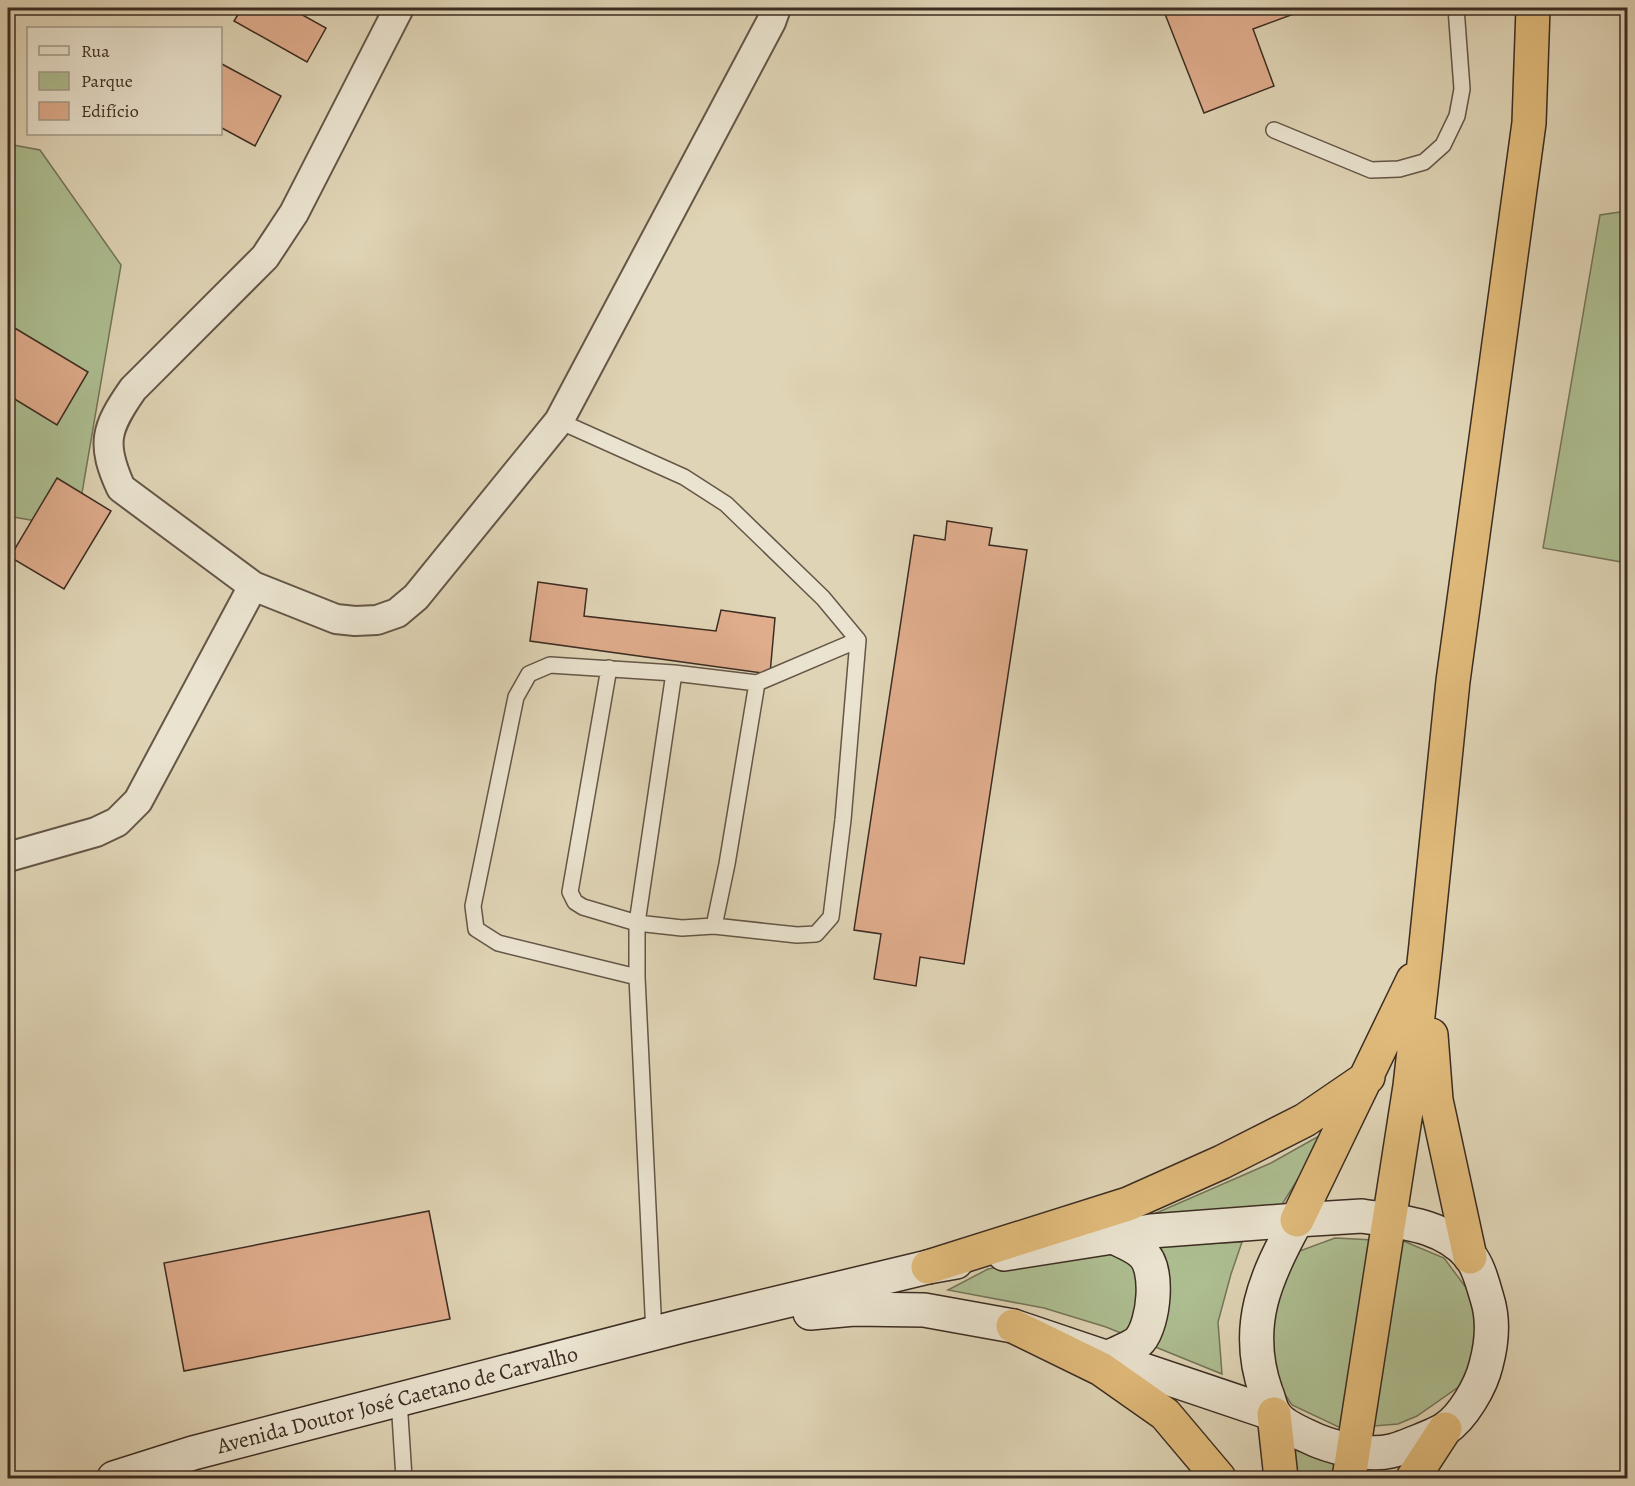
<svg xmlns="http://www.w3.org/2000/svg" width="1635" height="1486" viewBox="0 0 1635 1486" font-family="Alegreya,serif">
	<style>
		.green { fill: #adbe91; stroke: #74755a; stroke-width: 1.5 }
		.building { fill: #dfac8c; stroke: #3c2c22; stroke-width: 1.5 }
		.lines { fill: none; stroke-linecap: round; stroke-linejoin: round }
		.lane-casing { stroke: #655647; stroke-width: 18 }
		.street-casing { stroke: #655647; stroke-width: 32 }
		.secondary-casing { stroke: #3c2c22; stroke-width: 36 }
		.highway-casing { stroke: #3c2c22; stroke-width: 36 }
		.lane { stroke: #eae3cf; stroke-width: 15 }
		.street { stroke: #eae3cf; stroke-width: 28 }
		.secondary { stroke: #eae3cf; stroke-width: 33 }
		.highway { stroke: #e0ba7a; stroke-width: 33 }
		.labels { text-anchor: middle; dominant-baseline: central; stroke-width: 4.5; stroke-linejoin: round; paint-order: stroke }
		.street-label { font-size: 22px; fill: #3c2c22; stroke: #eae3cf }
	</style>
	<rect width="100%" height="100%" fill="#dfd4b5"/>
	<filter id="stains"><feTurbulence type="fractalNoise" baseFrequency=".00333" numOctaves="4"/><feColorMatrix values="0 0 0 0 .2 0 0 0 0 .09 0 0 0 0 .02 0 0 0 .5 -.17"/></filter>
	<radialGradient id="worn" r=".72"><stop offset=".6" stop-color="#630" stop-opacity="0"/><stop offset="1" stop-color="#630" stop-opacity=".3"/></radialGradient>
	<path class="green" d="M8 144 40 150 121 265 76 528 8 516Z
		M1627 211H1628L1627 563 1543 548 1600 215Z
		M1328 1131 1281 1206 1138 1221 1271 1163Z
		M1335 1238 1374 1240 1347 1431 1292 1405 1265 1365 1277 1280 1294 1253Z
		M1401 1240 1444 1258 1470 1293 1481 1336 1467 1381 1417 1416 1398 1424 1374 1426Z
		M1242 1242 1231 1274 1218 1322 1222 1374 1106 1327 1044 1308 948 1290 988 1269 1083 1250Z
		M1289 1445 1335 1459 1332 1478H1294Z"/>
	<path class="building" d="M242 8H290L326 28 307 62 234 21Z
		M1182 8H1310L1253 29 1274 86 1204 113 1165 14Z
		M220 63 281 96 255 146 220 127Z
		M8 324 88 372 57 425 8 395Z
		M57 478 111 511 64 589 10 557Z
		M947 521 992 528 989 545 1027 550 964 964 920 957 916 986 874 979 881 934 854 930 914 535 945 540Z
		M538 582 587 589 584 616 716 631 721 610 775 618 770 674 530 641Z
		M429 1211 450 1319 184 1371 164 1263Z"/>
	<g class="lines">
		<g class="lane-casing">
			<path id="lane" d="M1274 130 1371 170 1399 169 1424 162 1443 145 1457 116 1462 89 1456 8
				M559 421 684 477 726 504 823 598 858 640
				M609 668 570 892 575 902 583 907 637 923 682 928 714 926 727 864 757 683
				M637 977 498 943 476 929 473 906 516 697 529 674 550 665 674 673
				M654 1334 637 977V923L674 673 757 683 858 640 843 820 831 917 816 934 797 935 714 926
				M399 1400 404 1478"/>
		</g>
		<g class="street-casing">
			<path id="street" d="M399 8 294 213 265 257 133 389C105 429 101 444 121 488L253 586 336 619 355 621 377 620 397 613 416 597 559 421 771 22 776 8
				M8 857 96 832 117 822 138 801 253 586"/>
		</g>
		<g class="secondary-casing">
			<g id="secondary">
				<path d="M1362 1216C1400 1222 1443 1224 1470 1256 1479 1267 1483 1285 1487 1298 1494 1320 1492 1343 1486 1365 1481 1386 1463 1417 1445 1429 1438 1434 1400 1449 1391 1451 1367 1457 1329 1447 1307 1436 1296 1431 1280 1424 1274 1413 1270 1407 1269 1398 1266 1392 1243 1327 1265 1277 1297 1220Z"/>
				<path d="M1004 1254 1151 1231 1297 1220"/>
				<path d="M810 1313 854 1309 924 1310 1013 1326 1274 1414"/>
				<path d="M1107 1358C1115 1354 1135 1346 1140 1340 1154 1323 1160 1268 1142 1253 1135 1246 1123 1242 1114 1237"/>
				<path id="s1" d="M114 1478 193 1453 682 1326 928 1267 956 1262"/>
			</g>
		</g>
		<g class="highway-casing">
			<path id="highway" d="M1431 1035 1436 1100 1470 1257
				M1297 1220 1413 980
				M928 1267 1128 1204 1222 1162 1305 1120 1368 1077
				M1013 1326 1101 1369 1165 1414 1219 1478
				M1274 1414 1281 1478
				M1349 1478 1410 1086 1425 954 1453 681 1529 123 1533 8
				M1413 1478 1445 1429"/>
		</g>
		<use href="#lane" class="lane"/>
		<use href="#street" class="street"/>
		<use href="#secondary" class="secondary"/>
		<use href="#highway" class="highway"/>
	</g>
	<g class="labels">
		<g class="street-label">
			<text stroke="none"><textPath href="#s1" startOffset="294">Avenida Doutor José Caetano de Carvalho</textPath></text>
		</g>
	</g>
	<rect width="1635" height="1486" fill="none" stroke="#dfd4b5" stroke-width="30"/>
	<rect x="9" y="9" width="1617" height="1468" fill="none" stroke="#3c2c22" stroke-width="3"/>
	<rect x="15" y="15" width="1605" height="1456" fill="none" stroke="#3c2c22" stroke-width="1.5"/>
	<rect x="27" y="27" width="195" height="108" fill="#eae3cf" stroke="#a49a8a" stroke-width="1.5"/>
	<rect x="39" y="46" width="30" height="9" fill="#eae3cf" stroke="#a49a8a" stroke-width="1.5"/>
	<text x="81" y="57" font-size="18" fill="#3c2c22">Rua</text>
	<rect x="39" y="72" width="30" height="18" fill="#adbe91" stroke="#a49a8a" stroke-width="1.5"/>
	<text x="81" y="87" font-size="18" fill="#3c2c22">Parque</text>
	<rect x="39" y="102" width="30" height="18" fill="#dfac8c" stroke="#a49a8a" stroke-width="1.5"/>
	<text x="81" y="117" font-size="18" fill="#3c2c22">Edifício</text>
	<rect width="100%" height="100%" filter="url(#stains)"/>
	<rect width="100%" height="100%" fill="url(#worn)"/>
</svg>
